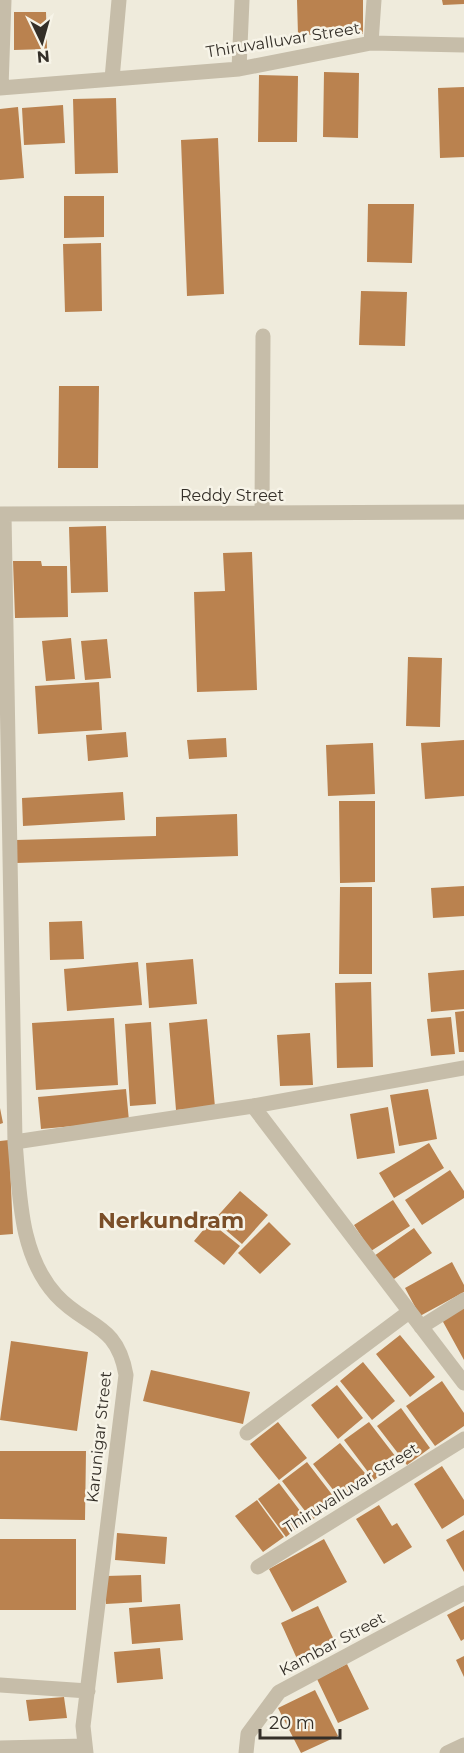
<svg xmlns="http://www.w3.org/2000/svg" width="464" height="1753" viewBox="0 0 464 1753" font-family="Montserrat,sans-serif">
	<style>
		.building { fill: #ba824f }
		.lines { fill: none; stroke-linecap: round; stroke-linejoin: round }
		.minor { stroke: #c6bda9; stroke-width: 15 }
		.labels { text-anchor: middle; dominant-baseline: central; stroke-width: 5; stroke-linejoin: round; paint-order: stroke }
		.street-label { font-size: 16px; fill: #342f28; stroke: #f7f4e8 }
		.district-label { font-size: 22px; font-weight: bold; fill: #7b4f29; stroke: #f7f4e8 }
	</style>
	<rect width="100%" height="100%" fill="#efebdc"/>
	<path class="building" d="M297 0H363V34L298 35Z
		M442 0H464V4L443 5Z
		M14 12H46L47 49 14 50Z
		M324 72 359 73 358 138 323 137Z
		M259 75 298 76 297 142H258Z
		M464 87V157L440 158 438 88Z
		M116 98 118 173 75 174 73 99Z
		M63 105 65 143 24 145 22 108Z
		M18 107 24 178 0 180V109Z
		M218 138 224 294 187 296 181 140Z
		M64 196H104V237L64 238Z
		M368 204H414L412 263 367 262Z
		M101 243 102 311 65 312 63 244Z
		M361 291 407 292 405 346 359 345Z
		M59 386H99L98 468H58Z
		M106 526 108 592 71 593 69 527Z
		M252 552 257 690 197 692 194 592 225 591 223 553Z
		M13 561H41L42 566H67L68 617 15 618Z
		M71 638 75 679 46 681 42 641Z
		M107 639 111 678 85 680 81 641Z
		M408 657 442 658 440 727 406 726Z
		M99 682 102 730 38 734 35 686Z
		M126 732 128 757 88 761 86 735Z
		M226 738 227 757 189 759 187 740Z
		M464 740V796L425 799 421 743Z
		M373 743 375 794 328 796 326 745Z
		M123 792 125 820 23 826 22 798Z
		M339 801H375V882L340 883Z
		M237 814 238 856 16 863V840L156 836V817Z
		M464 886V916L433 918 431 888Z
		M340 887H372V974H339Z
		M82 921 84 959 50 960 49 922Z
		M193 959 197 1004 149 1008 146 963Z
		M138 962 142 1005 67 1011 64 969Z
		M464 970V1009L431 1012 428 973Z
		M371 982 373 1067 337 1068 335 983Z
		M464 1011V1052H459L455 1012Z
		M451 1017 455 1054 431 1056 427 1019Z
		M114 1018 118 1085 36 1090 32 1023Z
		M207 1019 215 1107 176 1110 169 1023Z
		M151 1022 156 1104 130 1106 125 1024Z
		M310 1033 313 1085 280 1086 277 1035Z
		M126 1089 129 1121 41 1129 38 1097Z
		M428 1089 437 1139 399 1146 390 1095Z
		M388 1107 395 1153 357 1159 350 1114Z
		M0 1108 3 1123 0 1124Z
		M9 1140 13 1234 0 1235V1141Z
		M429 1143 444 1168 394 1198 379 1173Z
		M450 1170 464 1191V1198L422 1225 405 1200Z
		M240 1191 268 1215 242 1244 214 1220Z
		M393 1200 410 1226 371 1251 354 1225Z
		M210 1222 240 1246 224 1265 194 1241Z
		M269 1222 291 1244 260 1274 238 1253Z
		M414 1228 432 1253 391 1281 374 1256Z
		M452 1262 464 1285V1292L420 1316 405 1288Z
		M464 1308V1360L442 1320Z
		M400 1335 435 1377 410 1397 376 1354Z
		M11 1341 88 1352 77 1431 0 1420Z
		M363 1362 395 1401 372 1420 340 1381Z
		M151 1370 250 1392 243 1424 143 1401Z
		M442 1381 464 1413V1426L435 1446 406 1406Z
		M337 1385 363 1418 338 1439 311 1405Z
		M401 1408 430 1448 407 1465 377 1426Z
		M278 1422 307 1458 279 1480 250 1444Z
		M369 1422 399 1461 374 1480 344 1440Z
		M340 1443 369 1478 341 1500 313 1464Z
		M0 1451H86L85 1520 0 1519Z
		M307 1462 337 1501 312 1520 282 1481Z
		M442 1466 464 1500V1515L442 1529 414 1484Z
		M279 1483 307 1520 286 1537 258 1499Z
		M257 1500 284 1537 263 1552 235 1516Z
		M379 1505 392 1526 397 1523 412 1547 384 1564 356 1519Z
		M464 1530V1572L446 1540Z
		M117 1533 167 1537 165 1564 115 1560Z
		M0 1539H76V1610H0Z
		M324 1539 347 1582 292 1612 269 1569Z
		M141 1575 142 1602 106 1604V1576Z
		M180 1604 183 1640 132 1644 129 1608Z
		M318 1606 336 1644 298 1661 281 1623Z
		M464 1606V1639L461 1641 447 1615Z
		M160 1648 163 1679 117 1683 114 1652Z
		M464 1656V1677L456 1660Z
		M347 1664 369 1709 338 1723 317 1679Z
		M315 1690 338 1736 301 1753 278 1708Z
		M64 1697 67 1718 29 1721 26 1700Z"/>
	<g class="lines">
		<path class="minor" d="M371 43 374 0
			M239 69 242 0
			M112 79 119 0
			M0 88 239 69 371 43 464 45
			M1 88 4 0
			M262 513 263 336
			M0 514 464 512
			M4 514 15 1142C20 1195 19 1254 56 1295 86 1328 117 1322 126 1375L83 1726 86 1753
			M253 1106 464 1383
			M15 1142 253 1106 464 1068
			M421 1327 464 1300
			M247 1433 409 1312
			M258 1567 464 1439
			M0 1685 88 1691
			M0 1748 85 1746
			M246 1753 248 1734 279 1692 464 1593
			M447 1753 464 1745"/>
	</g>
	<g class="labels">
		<g class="street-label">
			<text transform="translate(283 40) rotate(-9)">Thiruvalluvar Street</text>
			<text x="232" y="495">Reddy Street</text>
			<text transform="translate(99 1437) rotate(-84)">Karunigar Street</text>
			<text transform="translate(351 1488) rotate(-32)">Thiruvalluvar Street</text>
			<text transform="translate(332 1644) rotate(-28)">Kambar Street</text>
		</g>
		<g class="district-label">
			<text x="171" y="1220">Nerkundram</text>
		</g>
	</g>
	<g transform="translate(42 42) rotate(175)" stroke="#f7f4e8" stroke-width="4.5" paint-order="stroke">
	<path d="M0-4.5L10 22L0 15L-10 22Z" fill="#342f28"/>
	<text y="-9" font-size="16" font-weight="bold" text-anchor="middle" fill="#342f28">N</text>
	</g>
	<path d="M260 1729v9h80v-9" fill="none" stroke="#342f28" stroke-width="3"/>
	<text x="269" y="1729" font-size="18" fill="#342f28" stroke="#f7f4e8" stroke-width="4.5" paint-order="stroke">20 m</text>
</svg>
